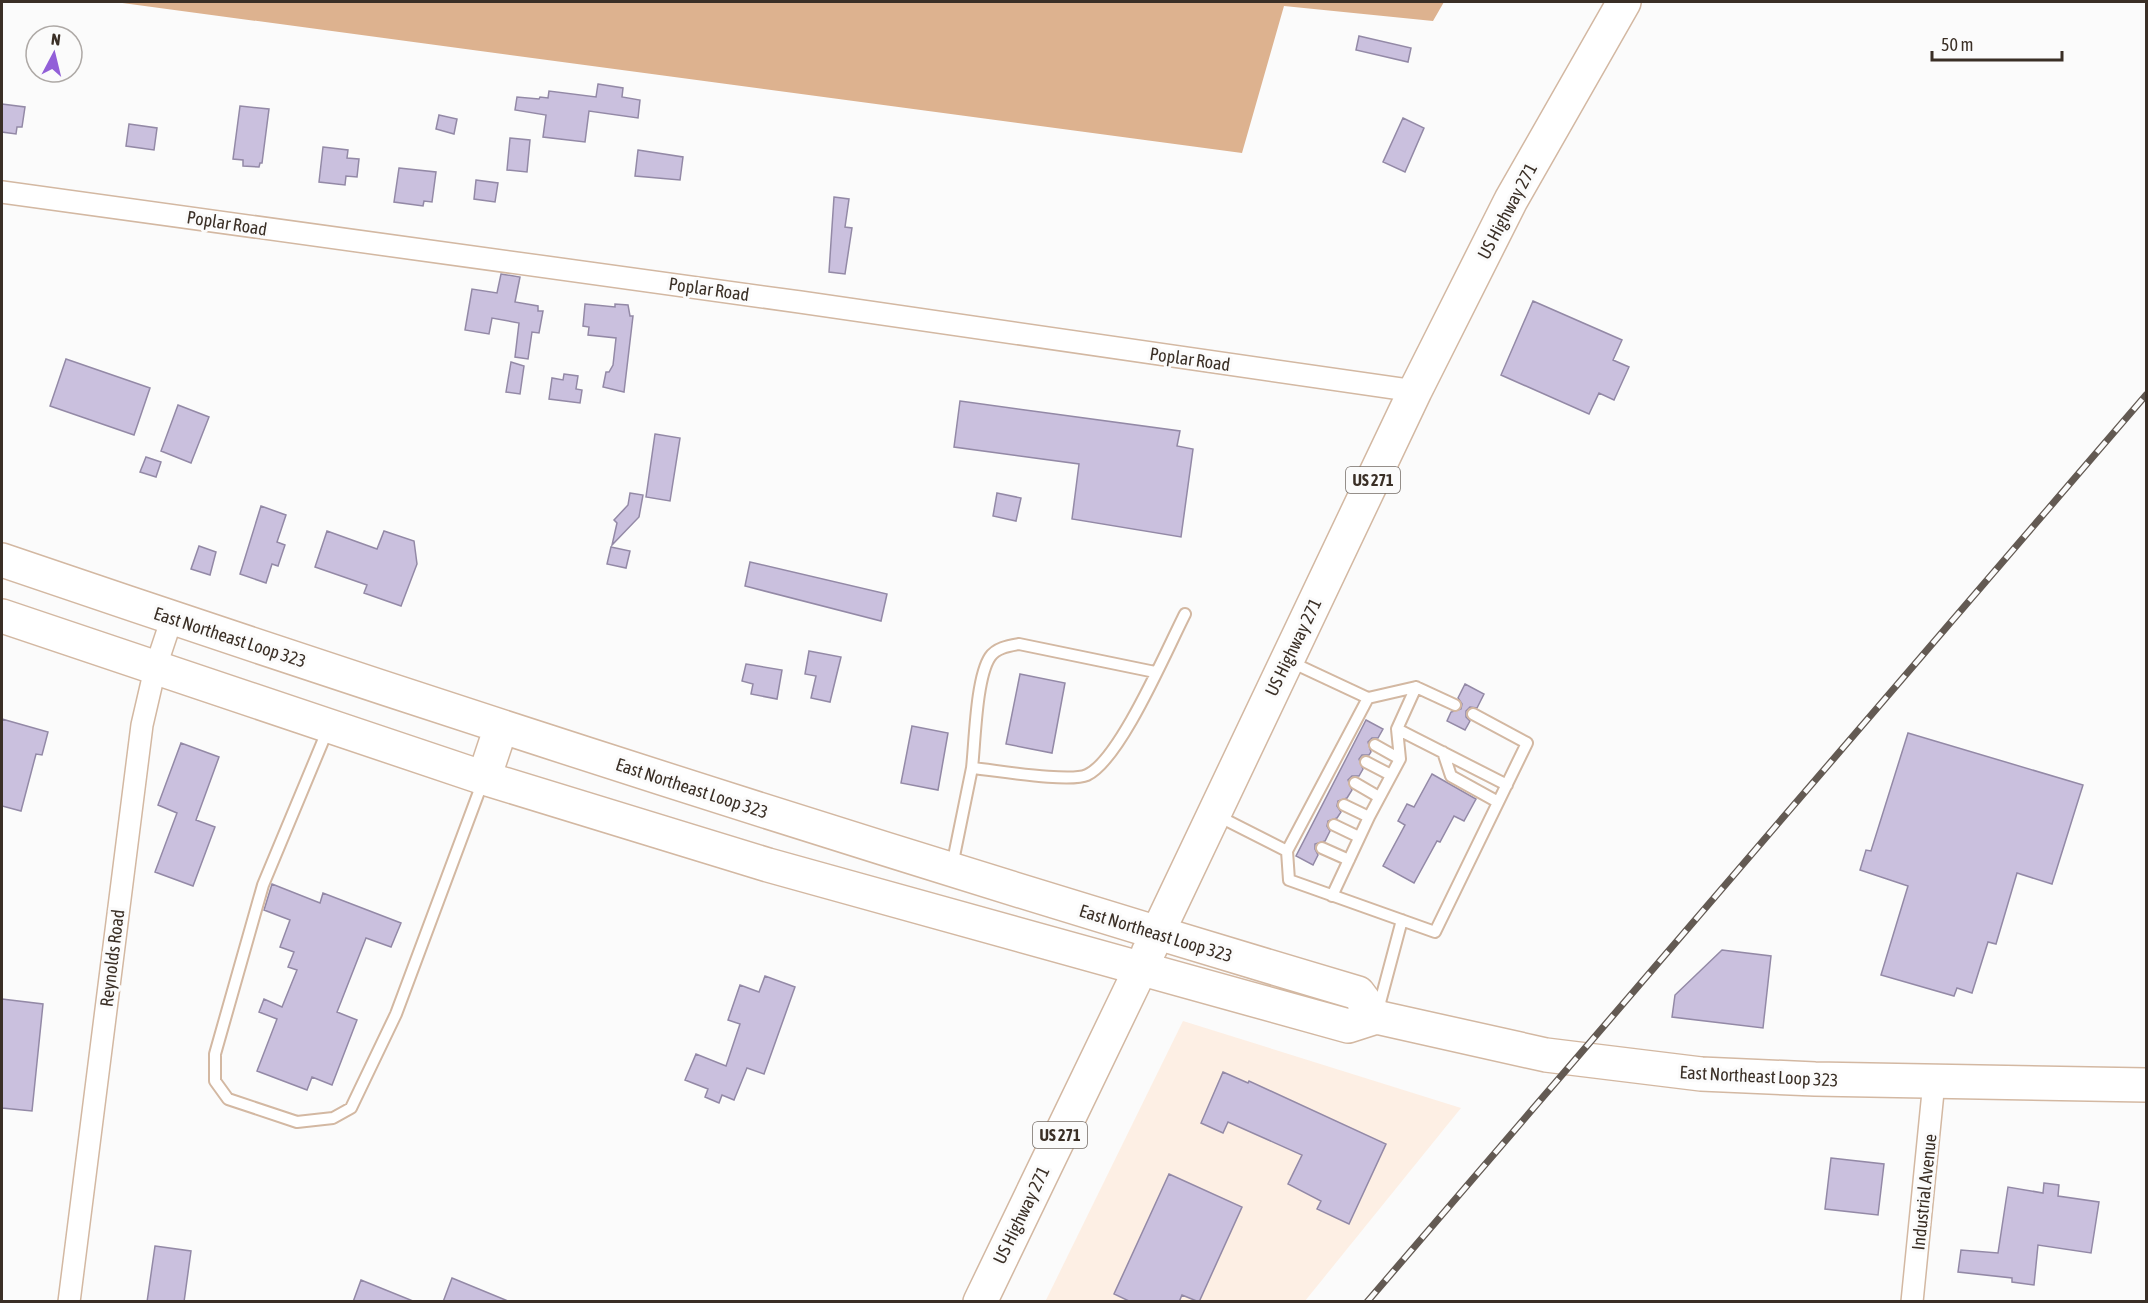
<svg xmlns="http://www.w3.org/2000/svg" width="2148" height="1303" viewBox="0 0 2148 1303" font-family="'Asap Condensed',sans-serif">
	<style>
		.built { fill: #fdefe4 }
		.forest { fill: #ddb28f }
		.building { fill: #cac0de; stroke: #9389a6; stroke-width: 1.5 }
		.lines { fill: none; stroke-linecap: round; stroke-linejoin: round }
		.service-casing { stroke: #d3b8a2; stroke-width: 14 }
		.minor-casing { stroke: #d3b8a2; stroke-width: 24 }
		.primary-casing { stroke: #d3b8a2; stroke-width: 36 }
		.trunk-casing { stroke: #d3b8a2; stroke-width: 36 }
		.service { stroke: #fff; stroke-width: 10 }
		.minor { stroke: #fff; stroke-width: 21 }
		.primary { stroke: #fff; stroke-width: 33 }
		.trunk { stroke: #fff; stroke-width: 33 }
		.rail-casing { stroke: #635a53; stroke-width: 7 }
		.rail { stroke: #fbfbfb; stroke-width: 4.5; stroke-dasharray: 14; stroke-linecap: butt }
		.labels { text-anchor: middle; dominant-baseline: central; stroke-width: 6; stroke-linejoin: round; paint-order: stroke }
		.shield { fill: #fbfbfb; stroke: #746c66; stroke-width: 1.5 }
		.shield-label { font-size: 16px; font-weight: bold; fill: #3a2f26 }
		.street-label { font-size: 18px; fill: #3a2f26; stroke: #fbfbfb }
	</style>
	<rect width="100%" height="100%" fill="#fbfbfb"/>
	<path class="built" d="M1183 1021 1461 1108 1305 1301 1045 1302Z"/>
	<path class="forest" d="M115 2H1444L1433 21 1284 6 1242 153Z"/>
	<path class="building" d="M1359 36 1411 48 1408 62 1356 50Z
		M598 84 623 88 622 97 640 100 638 118 589 111 585 142 543 137 546 115 515 110 517 97 539 99 540 97 548 98 549 91 596 97Z
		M2 104 25 107 22 127H17L16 134 2 132Z
		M240 106 269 109 262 163H260L259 167 243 166V160L233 159Z
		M439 115 457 119 454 134 436 129Z
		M1403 118 1424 128 1405 172 1383 162Z
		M129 124 157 128 154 150 126 146Z
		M510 138 530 140 527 172 507 170Z
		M323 147 348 150 347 158 359 159 357 177 346 176 345 185 319 182Z
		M638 150 683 157 680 180 635 176Z
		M399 168 436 172 432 202 424 201 423 206 394 202Z
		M476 180 498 183 495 202 474 199Z
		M834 197 849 199 845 227 852 228 845 274 829 272Z
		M501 274 520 277 515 302 538 306V311H543L539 333 532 332 528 359 515 357 519 323 492 318 489 334 465 330 472 289 497 293Z
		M1533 301 1622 340 1613 360 1629 367 1614 400 1599 393 1589 414 1501 375Z
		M585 304 615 307V304L628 305 630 316H633L624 392 603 387 606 372H609L613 365 616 338 588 335 589 327 583 326Z
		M66 359 150 388 134 435 50 406Z
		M511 362 524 366 520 394 506 392Z
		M564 374 578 376 576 389 582 390 580 403 549 399 552 378 563 380Z
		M960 401 1180 431 1177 446 1193 449 1181 537 1072 519 1079 464 954 447Z
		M178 405 209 417 191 463 161 451Z
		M655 434 680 438 670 501 646 497Z
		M146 457 161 462 156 477 140 472Z
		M630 493 643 495 639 517 612 545 617 523 614 520 628 505Z
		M997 493 1021 498 1016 521 993 516Z
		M261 506 286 515 277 542 285 545 278 566 272 564 266 583 240 574Z
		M327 531 377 549 384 531 414 541 417 564 401 606 364 593 367 585 315 567Z
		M199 546 216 552 210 575 191 569Z
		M611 547 630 551 626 568 607 564Z
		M750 562 887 594 881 621 745 586Z
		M809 651 841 657 830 702 811 698 816 676 805 674Z
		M746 664 782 670 777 699 751 694 753 684 742 681Z
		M1020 674 1065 683 1052 753 1006 744Z
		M1465 684 1484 694 1477 708 1470 707 1466 711V717L1470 721 1465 730 1447 721 1451 712 1461 709 1462 704 1458 698Z
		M2 719 48 732 42 755 36 754 21 811 2 806Z
		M1366 720 1383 729 1378 738H1372L1368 742 1371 752 1369 755H1362L1359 759 1363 769 1359 776H1352L1348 780 1352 790 1347 798 1338 801 1337 806 1341 812 1337 818 1328 821 1327 826 1330 831 1325 841 1315 844V849L1318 855 1313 865 1296 856Z
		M912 726 948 733 938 790 901 783Z
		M1908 733 2083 785 2052 884 2017 873 1996 944 1988 942 1972 993 1957 988 1954 996 1881 975 1908 886 1860 870 1866 850 1871 851Z
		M181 743 219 757 196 820 215 827 193 886 155 872 177 813 158 805Z
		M1432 774 1476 799 1464 821 1454 816 1440 842 1437 841 1414 883 1383 866 1405 825 1398 821 1407 804 1414 807Z
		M272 884 320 903 323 893 401 923 391 947 366 938 337 1012 357 1020 332 1085 312 1077 307 1090 257 1071 277 1019 259 1012 264 999 282 1007 297 970 288 967 294 952 280 947 290 920 264 910Z
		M1722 950 1771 956 1763 1028 1672 1017 1675 995Z
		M765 976 795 987 764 1074 747 1068 734 1100 722 1095 719 1103 705 1097 708 1089 685 1080 696 1054 726 1066 740 1024 728 1020 740 985 759 992Z
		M2 999 43 1004 32 1111 2 1108Z
		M1223 1072 1248 1083 1249 1081 1386 1144 1349 1224 1317 1209 1321 1201 1288 1184 1302 1155 1228 1122 1223 1133 1201 1123Z
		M1831 1158 1884 1164 1878 1215 1825 1209Z
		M1169 1174 1242 1207 1199 1302 1182 1295 1179 1302H1131L1114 1294Z
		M2044 1183 2059 1185 2058 1196 2099 1202 2091 1253 2038 1245 2034 1285 2012 1282V1278L1958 1272 1961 1250 1998 1253 2008 1187 2043 1193Z
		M155 1246 191 1251 184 1302H147Z
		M452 1278 508 1301V1302H443Z
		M361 1280 413 1301V1302H353Z"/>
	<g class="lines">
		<g class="service-casing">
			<path id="service" d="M1368 698 1416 687 1455 705
				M328 729 263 885 215 1054V1081L228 1099 297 1122 333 1118 351 1108 396 1014 483 781
				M1397 729 1507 785
				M1375 745 1400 759
				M1443 752 1451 776 1498 802
				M1366 762 1391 775
				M972 768C975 742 976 678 990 657 996 648 1008 646 1019 644L1155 672
				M1355 783 1379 797
				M1344 805 1369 817
				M1216 815 1287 851 1368 698 1291 662
				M1334 825 1359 837
				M1322 848 1349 860
				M1287 851 1289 880 1435 932 1527 743 1473 714
				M952 866 972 768C995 770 1069 783 1087 775 1120 760 1167 649 1185 614
				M1332 896 1369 817 1400 759 1397 729 1416 687
				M1378 1010 1402 920"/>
		</g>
		<g class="minor-casing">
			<path id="minor" d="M2 192 800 302 1415 391
				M69 1302 142 725 155 669 172 618
				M1912 1302 1934 1082"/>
		</g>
		<g class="primary-casing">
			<path id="primary" d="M980 1302 1141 968"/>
		</g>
		<g class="trunk-casing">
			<path id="trunk" d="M2 560C451 713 903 858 1358 993L1376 1017
				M2 616 484 778 768 865 1348 1026 1376 1017 1546 1055 1701 1074 1815 1079 2146 1085
				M484 778 501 727
				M1148 953 1415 391 1511 200 1624 2"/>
		</g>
		<use href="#service" class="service"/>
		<use href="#minor" class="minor"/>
		<use href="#primary" class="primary"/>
		<use href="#trunk" class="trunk"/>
		<g class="rail-casing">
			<path id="rail" d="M1367 1302 2146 395"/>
		</g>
		<use href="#rail" class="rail"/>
	</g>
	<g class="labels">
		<g class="shield">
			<rect x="1346" y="467" width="54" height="26" rx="4.5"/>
			<rect x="1033" y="1122" width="54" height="26" rx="4.5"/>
		</g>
		<g class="shield-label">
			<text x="1373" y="480">US 271</text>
			<text x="1060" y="1135">US 271</text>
		</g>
		<g class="street-label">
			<text transform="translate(1507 211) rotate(-62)">US Highway 271</text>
			<text transform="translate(227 223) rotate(9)">Poplar Road</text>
			<text transform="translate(709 289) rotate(8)">Poplar Road</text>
			<text transform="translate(1190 359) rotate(8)">Poplar Road</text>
			<text transform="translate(230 637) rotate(18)">East Northeast Loop 323</text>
			<text transform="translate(1293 647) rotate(-64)">US Highway 271</text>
			<text transform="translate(692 788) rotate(18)">East Northeast Loop 323</text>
			<text transform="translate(1156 933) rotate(17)">East Northeast Loop 323</text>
			<text transform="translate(112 958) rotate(-83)">Reynolds Road</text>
			<text transform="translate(1759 1076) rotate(3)">East Northeast Loop 323</text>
			<text transform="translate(1924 1192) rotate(-84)">Industrial Avenue</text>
			<text transform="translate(1021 1215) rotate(-64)">US Highway 271</text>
		</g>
	</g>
	<rect width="2148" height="1303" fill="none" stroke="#3a2f26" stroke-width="6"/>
	<g transform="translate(54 54) rotate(7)"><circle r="28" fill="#fbfbfb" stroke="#aea9a6" stroke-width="1.5"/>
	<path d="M0-4.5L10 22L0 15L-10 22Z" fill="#925fd8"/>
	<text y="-9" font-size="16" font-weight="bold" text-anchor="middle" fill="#3a2f26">N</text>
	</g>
	<path d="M1932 51v9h130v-9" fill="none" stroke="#3a2f26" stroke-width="3"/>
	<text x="1941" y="51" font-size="18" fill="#3a2f26" stroke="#fbfbfb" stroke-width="4.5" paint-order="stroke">50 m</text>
</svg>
